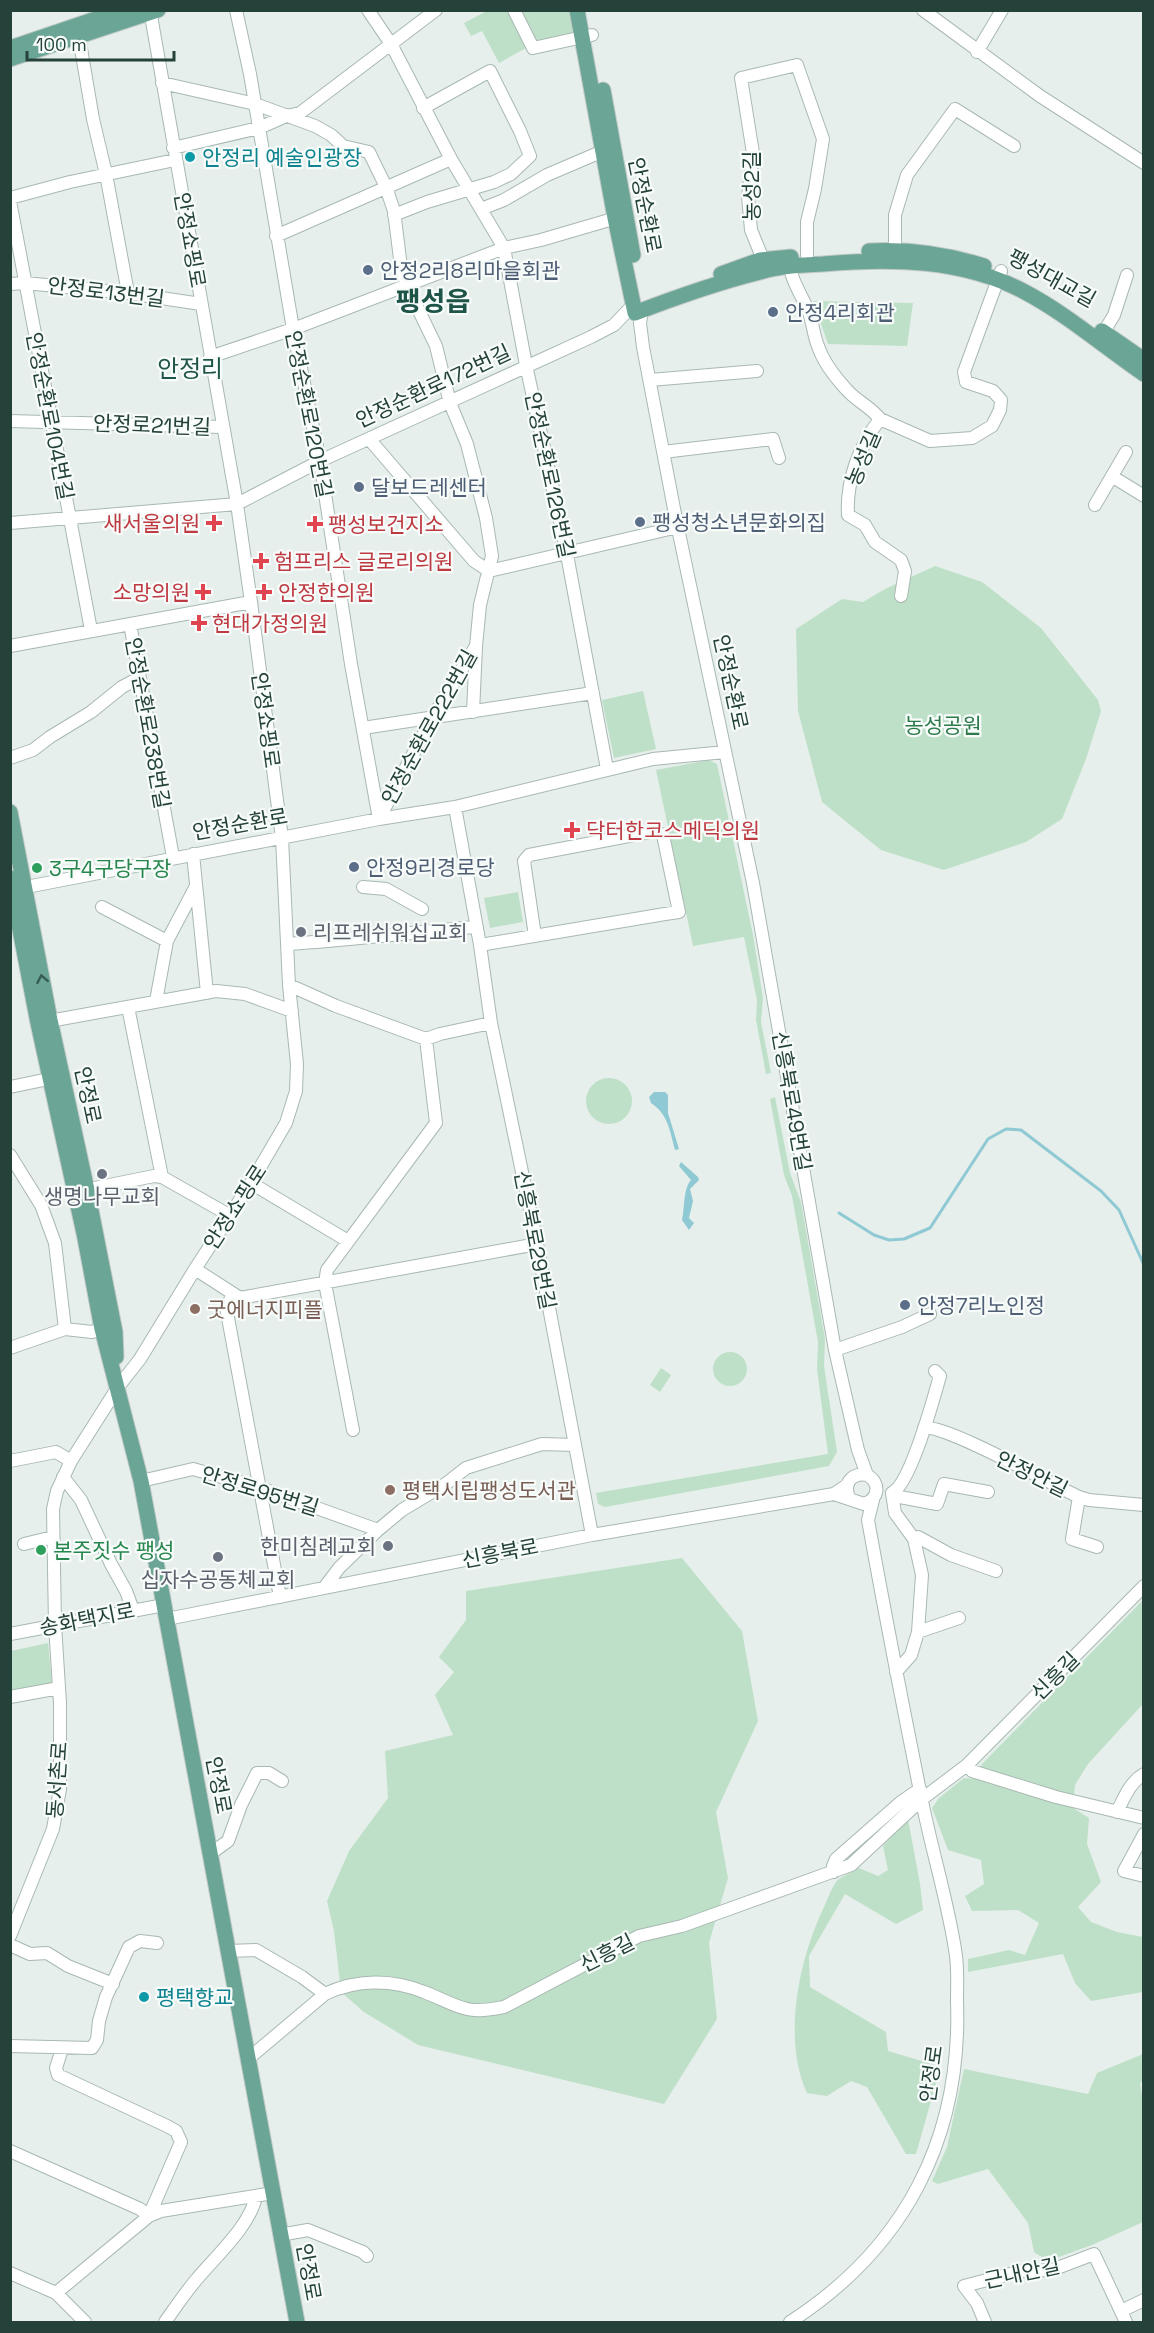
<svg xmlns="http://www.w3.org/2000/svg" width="1154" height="2333" viewBox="0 0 1154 2333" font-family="'Space Grotesk','Noto Sans KR',sans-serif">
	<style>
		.green { fill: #bfe0c8 }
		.water { fill: #8ec9d4 }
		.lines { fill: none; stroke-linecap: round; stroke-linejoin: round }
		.stream { stroke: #8ec9d4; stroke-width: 3 }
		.minor-casing { stroke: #a8b8b2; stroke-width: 14 }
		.major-casing { stroke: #c2cac8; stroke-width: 17 }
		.minor { stroke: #fff; stroke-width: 12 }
		.major { stroke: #6aa596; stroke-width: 15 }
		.oneway { stroke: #365b51 }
		.culture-dot { fill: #0f9aa8; stroke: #f7fbf9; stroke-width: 2 }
		.service-dot { fill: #5c6f8a; stroke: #f7fbf9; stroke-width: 2 }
		.health-dot { fill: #e0444e; stroke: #f7fbf9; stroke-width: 2 }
		.leisure-dot { fill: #2e9e5b; stroke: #f7fbf9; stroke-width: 2 }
		.worship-dot { fill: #6b7280; stroke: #f7fbf9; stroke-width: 2 }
		.education-dot { fill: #8d6e63; stroke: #f7fbf9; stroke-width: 2 }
		.labels { text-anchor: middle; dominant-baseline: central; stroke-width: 4.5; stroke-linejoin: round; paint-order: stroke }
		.culture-label { font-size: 21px; fill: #0d838f; stroke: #f7fbf9; text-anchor: start }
		.street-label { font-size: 21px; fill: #24423a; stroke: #f7fbf9 }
		.service-label { font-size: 21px; fill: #4e5e75; stroke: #f7fbf9; text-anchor: start }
		.health-label { font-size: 21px; fill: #be3a42; stroke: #f7fbf9; text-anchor: start }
		.park-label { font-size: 21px; fill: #2d7a4b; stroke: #f7fbf9 }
		.leisure-label { font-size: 21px; fill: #27864d; stroke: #f7fbf9; text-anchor: start }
		.worship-label { font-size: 21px; fill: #5b616d; stroke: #f7fbf9 }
		.education-label { font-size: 21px; fill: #785e54; stroke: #f7fbf9; text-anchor: start }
		.quarter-label { font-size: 24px; fill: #1f5548; stroke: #f7fbf9 }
		.district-label { font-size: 27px; font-weight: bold; fill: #1f5548; stroke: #f7fbf9 }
	</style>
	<rect width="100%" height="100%" fill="#e6efeb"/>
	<path class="green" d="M487 11H507L526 48 499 63 482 31 471 36 464 23Z
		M517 11H570L573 33 539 43 532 39Z
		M813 301 913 303 907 346 828 344Z
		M935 566 982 582 1041 628 1098 700 1101 711 1086 759 1062 819 1026 842 944 870 881 850 822 802 798 711 796 629 842 599 863 602 885 589Z
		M643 691 656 749 614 758 602 700Z
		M709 760 717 764 753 935 763 998 761 1022 771 1073 766 1074 756 1020 757 1000 744 937 693 946 656 770Z
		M518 892 523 922 490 928 484 898Z
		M586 1101a23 23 0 1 1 46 0a23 23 0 1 1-46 0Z
		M775 1097 790 1173 801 1202 825 1339 824 1366 837 1452 829 1466 605 1507 598 1504 596 1493 828 1454 817 1369 818 1342 792 1196 784 1175 770 1099Z
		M713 1369a17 17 0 1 1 34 0a17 17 0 1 1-34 0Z
		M661 1368 671 1375 660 1392 650 1385Z
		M682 1558 742 1631 758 1721 716 1812 728 1878 709 1943 717 2019 664 2104 418 2045 364 2012 341 1992 334 1931 327 1901 349 1851 388 1798 385 1751 453 1735 435 1695 454 1672 439 1657 466 1620V1591Z
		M1143 1600V1704L1088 1764 1075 1785 1073 1808 1089 1818 1087 1844 1101 1882 1078 1907 1091 1922 1117 1932 1143 1937V1992L1091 2001 1075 1983 1063 1954 968 1972V1959L1009 1950 1025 1955 1039 1923 1018 1910 972 1911 965 1896 984 1884 981 1860 948 1850 932 1808 939 1798 964 1778 976 1779 982 1764Z
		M48 1643 52 1683 11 1692V1651Z
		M908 1819 920 1884 923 1910 896 1924 845 1894 809 1956 810 1987 886 2032 888 2051 932 2064 940 2069 916 2154H906L867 2087 851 2081 827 2096 807 2093C782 2039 799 1959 824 1907 828 1899 832 1885 839 1879 845 1875 853 1871 859 1868L878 1876 888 1870 883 1846Z
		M1143 2054V2081L1140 2083 1144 2107 1143 2222 1092 2245 1048 2261 1034 2252 1028 2223 988 2169 938 2184 932 2181 947 2147 964 2069 1088 2094 1097 2073Z"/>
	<path class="water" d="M654 1092H665L668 1095V1113L679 1149 675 1150C670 1131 668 1114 651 1103L649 1097Z
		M681 1162 698 1177 699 1180 690 1189 693 1201 689 1218 694 1223 689 1230 682 1220C685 1207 683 1189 691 1180L679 1166Z"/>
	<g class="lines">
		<path class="stream" d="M839 1213 874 1235 889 1240 904 1239 930 1228 988 1139 1006 1129 1021 1130 1101 1191 1119 1210 1144 1265"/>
		<g class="minor-casing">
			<path id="minor" d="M236 10 250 74 293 329 320 461 351 664 379 819
				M368 10 391 44 451 159 504 248 526 365 565 544 607 769
				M514 10 533 48 592 35
				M923 10 1040 96 1144 163
				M79 37 93 119 106 174 128 293
				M977 52 1002 10
				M162 83 255 104 315 126 331 135 343 146 369 152 386 187 394 211 401 267 407 286 436 346 450 403 467 444 486 518 492 556 480 605 476 646 432 718 379 819
				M173 148 259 128 286 116 300 113 436 10
				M10 198 70 182 175 160
				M10 201 91 630
				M481 209 504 200 547 175 603 151
				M394 215 427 202 494 182 511 174 530 156 520 131 490 71 423 108
				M276 236 451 159
				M895 258V215L907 175 955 109 1014 146
				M789 259C789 277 801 294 808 310 813 322 813 334 818 346 823 361 835 377 846 389 856 401 870 406 880 419
				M760 260V252L751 230 748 196 753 153 741 78 797 65 823 139 815 189 807 222V255
				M10 284 25 283 128 293 201 304
				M642 310 640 323 643 347 676 519 753 883 835 1350 858 1450 867 1475
				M1099 340 1114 315 1127 275
				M210 357 293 329 504 248 541 240 623 216
				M650 380 757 371
				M10 421 222 427
				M370 440 474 561 489 571 678 527
				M663 452 773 439 779 458
				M1113 477 1144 496
				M1095 505 1126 452
				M10 523 237 504 320 461 591 337 614 325 634 304
				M901 596 905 571 901 560 875 542 865 525 848 515C846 481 859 446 880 419L930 441 972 438 992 426 1000 410 1001 400 993 391 966 382 964 372 1001 271
				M130 624 173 857
				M10 646 251 602
				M473 712 476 647
				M363 728 593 693
				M10 758 33 750 50 737 91 712 122 687 139 678
				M455 807 480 945 491 1023 537 1244 592 1535
				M193 854 207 993
				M363 887 386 889 422 909
				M16 889 379 819 455 807 653 759 725 752
				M102 907 167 941
				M287 944C351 940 413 932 476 927
				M480 945 665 914 679 912 663 835 655 831 529 855 524 861 535 936
				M289 985 336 1006 426 1039
				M156 1001 167 941 196 886
				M128 1007 162 1177 229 1215
				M44 1022 216 991 245 994 292 1011
				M426 1039 440 1034 491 1023
				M10 1087 58 1077
				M10 1155 41 1205 55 1243 65 1329 92 1332 102 1329
				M251 1183 348 1241
				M80 1191 154 1176 162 1177
				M195 1269 240 1298 537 1244
				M234 1294 226 1307 280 1597
				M10 1348 65 1329
				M835 1350 902 1327 930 1314
				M924 1428C945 1424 1053 1485 1079 1497L1089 1500 1144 1505
				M353 1430 325 1283 327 1270 436 1123 426 1039
				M10 1461 56 1452 71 1461
				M63 1477 81 1500 111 1564 126 1591 133 1610
				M141 1481 193 1469 258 1487 378 1530
				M892 1493 900 1497 937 1504 944 1484 988 1492
				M834 1494 864 1504C879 1499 881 1483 867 1475 851 1472 842 1485 850 1499
				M1079 1497 1072 1539 1097 1547
				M914 1539 918 1537 951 1555 996 1571
				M24 1544 53 1537
				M324 1588 339 1568 378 1530 402 1510 447 1483 466 1468 542 1444 575 1445
				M167 1619 592 1535 834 1494 847 1485
				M918 1632 959 1618
				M10 1634 164 1605
				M896 1672 911 1655 918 1632 922 1575 914 1539 895 1513 892 1493C911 1483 933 1400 940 1376L935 1371
				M10 1697 59 1688
				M967 1765 972 1771 1056 1797 1144 1818
				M1117 1812C1124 1798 1130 1782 1144 1774
				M1144 1834 1124 1871 1144 1876
				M210 1854 228 1841 241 1805 257 1773H269L282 1781
				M834 1872 833 1866 836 1859 901 1802 920 1789
				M10 1936 53 1829 60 1789V1703L55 1625 53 1509 57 1491 71 1461 118 1387 140 1359 195 1269 251 1183 286 1123 296 1091 297 1064 289 985 282 838 251 602 237 504 150 10
				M10 1945 30 1954 47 1953 68 1966 113 1984
				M228 1951 256 1950 302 1977 325 1994C356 1979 392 1979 424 1992 438 1997 453 2006 467 2009 479 2012 492 2009 504 2007L639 1936 682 1926 851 1865 922 1799 967 1765 1144 1586
				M10 2046 92 2048 97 2040 99 2021 106 1997 129 1947 140 1941 157 1943
				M248 2059 325 1994
				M10 2151 140 2209 149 2216 161 2211 273 2193
				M280 2235 308 2230 363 2252 367 2256
				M10 2273 56 2293 85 2322
				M56 2293 149 2216 181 2142 176 2131 167 2126 58 2075 56 2068 62 2049
				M1121 2311 1144 2300
				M165 2322C175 2308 185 2293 196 2280 215 2257 251 2225 256 2196
				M790 2322C905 2248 962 2138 957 2001 957 1986 958 1971 956 1956 949 1905 932 1852 922 1801 903 1707 885 1614 868 1520L873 1500
				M985 2322 977 2303 964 2286 1022 2271 1052 2270 1094 2254 1126 2322"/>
		</g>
		<g class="major-casing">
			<path id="major" d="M577 10 615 218 635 313C674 298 720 282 760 272 781 266 802 265 823 264 891 258 962 259 1023 291 1067 314 1103 346 1144 374
				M10 48 122 10
				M10 59 158 10
				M603 90 633 255
				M869 251C908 249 946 254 984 266
				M721 274 760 260 791 257
				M1102 331 1144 360
				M10 812 50 1020 87 1190 115 1332 116 1357
				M10 878 38 1023 85 1238 102 1329 141 1481 297 2322"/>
		</g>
		<use href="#minor" class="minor"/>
		<use href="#major" class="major"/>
	</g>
	<defs><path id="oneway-chevron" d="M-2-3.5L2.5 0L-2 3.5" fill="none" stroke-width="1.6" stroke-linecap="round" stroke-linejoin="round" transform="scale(1.5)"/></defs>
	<use class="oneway" href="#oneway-chevron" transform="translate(42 979) rotate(-101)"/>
	<g class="culture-dot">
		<circle cx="190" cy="157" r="6"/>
		<circle cx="144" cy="1997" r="6"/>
	</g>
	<g class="service-dot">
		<circle cx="368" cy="270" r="6"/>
		<circle cx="773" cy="312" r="6"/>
		<circle cx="359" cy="487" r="6"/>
		<circle cx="640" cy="522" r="6"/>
		<circle cx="354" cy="867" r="6"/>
		<circle cx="905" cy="1305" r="6"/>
	</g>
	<g class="health-dot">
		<path d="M211 514h6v6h6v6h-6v6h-6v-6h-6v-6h6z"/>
		<path d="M312 515h6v6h6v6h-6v6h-6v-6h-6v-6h6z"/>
		<path d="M258 552h6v6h6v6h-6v6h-6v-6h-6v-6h6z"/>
		<path d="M200 583h6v6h6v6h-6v6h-6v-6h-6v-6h6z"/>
		<path d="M261 583h6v6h6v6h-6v6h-6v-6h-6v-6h6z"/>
		<path d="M196 614h6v6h6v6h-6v6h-6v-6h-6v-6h6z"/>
		<path d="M569 821h6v6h6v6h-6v6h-6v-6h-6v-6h6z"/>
	</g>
	<g class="leisure-dot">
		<circle cx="37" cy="868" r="6"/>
		<circle cx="41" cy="1550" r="6"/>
	</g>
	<g class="worship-dot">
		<circle cx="301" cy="932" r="6"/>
		<circle cx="102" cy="1174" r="6"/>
		<circle cx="388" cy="1546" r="6"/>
		<circle cx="218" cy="1557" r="6"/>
	</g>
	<g class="education-dot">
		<circle cx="195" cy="1309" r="6"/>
		<circle cx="390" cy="1490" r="6"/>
	</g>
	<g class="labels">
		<g class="culture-label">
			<text x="202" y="157">안정리 예술인광장</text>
			<text x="156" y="1997">평택향교</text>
		</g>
		<g class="street-label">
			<text transform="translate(751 186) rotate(-90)">농성2길</text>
			<text transform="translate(645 205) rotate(79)">안정순환로</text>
			<text transform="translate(190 240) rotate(80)">안정쇼핑로</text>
			<text transform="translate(1052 278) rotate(29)">팽성대교길</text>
			<text transform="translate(106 292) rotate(7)">안정로13번길</text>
			<text transform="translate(433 386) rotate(-25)">안정순환로172번길</text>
			<text transform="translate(309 414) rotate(79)">안정순환로120번길</text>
			<text transform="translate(50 416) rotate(79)">안정순환로104번길</text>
			<text transform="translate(152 425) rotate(2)">안정로21번길</text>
			<text transform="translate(863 458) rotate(-67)">농성길</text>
			<text transform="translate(550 475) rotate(78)">안정순환로126번길</text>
			<text transform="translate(731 682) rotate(78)">안정순환로</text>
			<text transform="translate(266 720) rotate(82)">안정쇼핑로</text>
			<text transform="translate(148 723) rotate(80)">안정순환로238번길</text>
			<text transform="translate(429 727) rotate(-61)">안정순환로222번길</text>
			<text transform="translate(240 824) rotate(-10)">안정순환로</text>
			<text transform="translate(88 1095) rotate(78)">안정로</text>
			<text transform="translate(792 1101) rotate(80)">신흥북로49번길</text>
			<text transform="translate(235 1207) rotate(-57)">안정쇼핑로</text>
			<text transform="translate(535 1240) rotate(79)">신흥북로29번길</text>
			<text transform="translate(1032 1474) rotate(26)">안정안길</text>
			<text transform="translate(260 1491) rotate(17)">안정로95번길</text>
			<text transform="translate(500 1553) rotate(-11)">신흥북로</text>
			<text transform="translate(87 1619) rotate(-11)">송화택지로</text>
			<text transform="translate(1055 1676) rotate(-45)">신흥길</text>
			<text transform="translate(57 1780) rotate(-86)">동서촌로</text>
			<text transform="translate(219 1785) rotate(79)">안정로</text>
			<text transform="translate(607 1953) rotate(-27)">신흥길</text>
			<text transform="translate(931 2074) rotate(-82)">안정로</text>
			<text transform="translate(309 2272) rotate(80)">안정로</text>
			<text transform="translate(1022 2273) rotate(-12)">근내안길</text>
		</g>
		<g class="service-label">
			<text x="380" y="270">안정2리8리마을회관</text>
			<text x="785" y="312">안정4리회관</text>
			<text x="371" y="487">달보드레센터</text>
			<text x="652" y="522">팽성청소년문화의집</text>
			<text x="366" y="867">안정9리경로당</text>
			<text x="917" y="1305">안정7리노인정</text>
		</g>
		<g class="health-label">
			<text x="200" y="523" text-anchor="end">새서울의원</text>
			<text x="328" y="524">팽성보건지소</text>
			<text x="274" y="561">험프리스 글로리의원</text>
			<text x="190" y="592" text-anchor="end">소망의원</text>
			<text x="278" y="592">안정한의원</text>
			<text x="212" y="623">현대가정의원</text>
			<text x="586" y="830">닥터한코스메딕의원</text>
		</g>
		<g class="park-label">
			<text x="943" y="725">농성공원</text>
		</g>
		<g class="leisure-label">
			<text x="49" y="868">3구4구당구장</text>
			<text x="53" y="1550">본주짓수 팽성</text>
		</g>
		<g class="worship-label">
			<text x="313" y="932" text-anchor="start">리프레쉬워십교회</text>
			<text x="102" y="1196">생명나무교회</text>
			<text x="376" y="1546" text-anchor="end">한미침례교회</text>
			<text x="218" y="1579">십자수공동체교회</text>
		</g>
		<g class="education-label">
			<text x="207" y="1309">굿에너지피플</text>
			<text x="402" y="1490">평택시립팽성도서관</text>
		</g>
		<g class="quarter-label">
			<text x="190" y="368">안정리</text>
		</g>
		<g class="district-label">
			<text x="433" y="301">팽성읍</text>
		</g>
	</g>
	<rect width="1154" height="2333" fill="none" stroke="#24423a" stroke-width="24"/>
	<path d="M27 51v9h147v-9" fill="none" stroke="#24423a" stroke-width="3"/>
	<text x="36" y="51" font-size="18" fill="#24423a" stroke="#f7fbf9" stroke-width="4.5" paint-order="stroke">100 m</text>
</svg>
